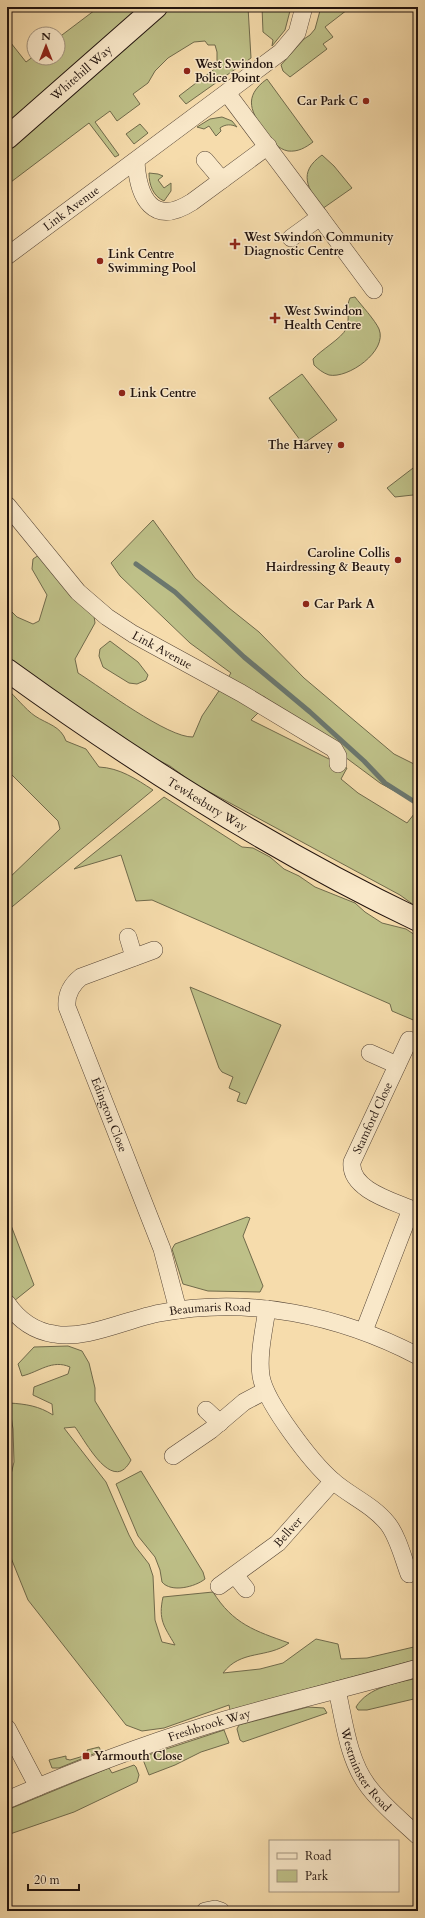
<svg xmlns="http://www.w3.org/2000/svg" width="425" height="1918" viewBox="0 0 425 1918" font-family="Cardo,serif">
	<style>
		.green { fill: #bec088; stroke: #706a4b }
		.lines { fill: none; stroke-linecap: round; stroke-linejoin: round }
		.stream { stroke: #6b776e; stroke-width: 5 }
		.minor-casing { stroke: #564536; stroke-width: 18 }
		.secondary-casing { stroke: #21130e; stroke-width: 24 }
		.minor { stroke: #f9e8c9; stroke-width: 17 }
		.secondary { stroke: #f9e8c9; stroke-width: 22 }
		.poi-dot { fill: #8f2418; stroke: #f9e8c9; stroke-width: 1.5 }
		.labels { text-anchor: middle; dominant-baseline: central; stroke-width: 3; stroke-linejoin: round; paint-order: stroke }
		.poi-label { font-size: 12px; font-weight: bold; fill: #21130e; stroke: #f9e8c9; text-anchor: start }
		.street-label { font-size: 12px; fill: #21130e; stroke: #f9e8c9 }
	</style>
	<rect width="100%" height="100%" fill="#f6dcac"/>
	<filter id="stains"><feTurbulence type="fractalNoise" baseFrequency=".005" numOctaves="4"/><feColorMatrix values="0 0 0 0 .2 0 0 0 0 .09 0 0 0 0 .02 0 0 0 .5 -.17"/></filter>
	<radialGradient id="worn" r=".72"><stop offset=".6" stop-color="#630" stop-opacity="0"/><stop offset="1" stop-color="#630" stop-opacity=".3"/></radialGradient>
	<path class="green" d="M99 7H142L7 124V38L26 62 34 56V58H58V38Z
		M172 7H248L251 58 186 104 179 96 217 67V52L215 45H208L205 41 194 42 168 58 155 71 148 83 133 94 140 104 117 121 110 111 95 122 119 155 115 157 89 123 7 185V150Z
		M262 7H291L285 30 272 46 273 40 263 32Z
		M321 7H345L347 10 325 27 333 37 323 44 327 49 290 77 283 71 281 65 304 39 310 35 315 29Z
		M267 79 313 142C305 148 298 152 288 151 278 149 272 141 267 134 251 113 242 97 267 79Z
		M222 117 232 121 237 127C232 124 225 124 220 128L221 131 216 136 209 126 204 129 197 127 210 119Z
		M140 124 148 133 134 144 126 134Z
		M322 155 334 166 352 188 322 209C308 188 297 173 322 155Z
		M149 173 158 174 163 176 158 180 164 188 171 183V191L164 201C153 196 149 185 149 173Z
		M355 297C361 305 375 320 379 329 388 351 348 379 329 375 323 373 318 369 314 365L313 359C321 350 342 338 346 329 351 319 345 308 350 298Z
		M302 374 337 420 303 444 269 398Z
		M417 465 418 491 413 495 395 497 387 488Z
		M153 520 195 578 229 608 259 632 304 678 394 754 418 766V804L380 783 263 696 258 713 251 720 347 768 341 779 358 793 407 823 418 809V908L400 895 193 783 170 766 148 755 7 661V607L17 617 33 624 39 621 47 595 32 569 33 559 39 555 94 616 95 623 75 659 78 673C102 688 168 738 193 737L202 716 231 673 190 643 120 576 111 563Z
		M110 641 138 662 148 675 146 680 137 684 129 683 103 667 99 656 100 649Z
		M7 689C16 697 25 709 35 716 47 724 61 726 66 741L86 749 99 767C120 768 136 779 153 790L7 911V880L60 829 58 821 7 770Z
		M164 797 242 847 253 848 270 857 284 869 299 876 315 887 355 903 365 912 382 923 406 929 418 937V1022L392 1011 390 1004 152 900 136 901 121 855 74 869Z
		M190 987 281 1025 246 1104 237 1101 240 1093 229 1088 233 1077 222 1072 219 1068Z
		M7 1215 34 1285 14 1301 7 1288Z
		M247 1217 250 1218 243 1236 263 1286 260 1292 208 1291 183 1284 172 1249 175 1244Z
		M68 1346 82 1351 89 1363 95 1388V1401L131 1460C113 1495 86 1442 75 1427L64 1428 106 1482 129 1535 135 1546 149 1564 153 1576 155 1620 162 1642 175 1645C164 1626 158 1620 163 1597L213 1592C233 1624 255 1631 289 1643 267 1659 241 1649 223 1673L260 1669 283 1663 316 1639 338 1644 341 1659 367 1658 418 1646V1659L230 1710 229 1705 164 1728 142 1731 126 1725 28 1600 7 1548V1491L14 1462 13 1429 9 1403C26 1404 39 1406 53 1415L52 1404 33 1395 34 1387 68 1374 70 1367C52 1359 39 1372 22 1376L18 1364 34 1347Z
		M141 1471 203 1572 205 1579C195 1587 171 1593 162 1582L160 1570 155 1557 138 1536 116 1484Z
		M418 1678V1698L367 1710H358L356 1707C368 1687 396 1683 418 1678Z
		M308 1707 324 1708 327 1713 249 1740 243 1742 240 1740 237 1729 239 1725Z
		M224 1730 229 1743 201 1752 175 1765 149 1775 142 1757Z
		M99 1747 101 1751 59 1768H52L49 1760 66 1756V1759L70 1760 87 1755 88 1753 87 1750Z
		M134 1765 136 1767 139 1775 137 1782 74 1812 7 1835V1810L109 1768 112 1773Z"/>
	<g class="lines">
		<path class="stream" d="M136 564 175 592 244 657 310 712 364 761 385 783 418 804"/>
		<g class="minor-casing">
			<g id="minor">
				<path d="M227 93 320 217 291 238"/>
				<path d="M205 160 222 180"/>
				<path d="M136 161C138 198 153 227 192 202L268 146"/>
				<path d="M320 217 374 290"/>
				<path id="s1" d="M7 256 281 52 297 33 304 7"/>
				<path id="s2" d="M7 505 78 592 107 617 133 634 241 693 334 749 338 756V764"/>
				<path d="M128 937 134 957"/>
				<path id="s3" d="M154 950 81 977C71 985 66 995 67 1007L162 1249 178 1310"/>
				<path d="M370 1053 397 1065"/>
				<path id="s4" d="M7 1303C18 1319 34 1331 54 1334 87 1340 127 1319 160 1313 249 1296 339 1315 418 1356"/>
				<path d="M267 1309C264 1330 258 1355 261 1376 265 1402 312 1463 333 1481 350 1496 373 1505 388 1524 398 1537 403 1558 409 1574"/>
				<path id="s5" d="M364 1331 411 1209C392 1201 349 1189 352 1162L409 1040"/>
				<path d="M206 1410 220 1423"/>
				<path d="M173 1456 211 1430 244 1402 265 1391"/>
				<path d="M235 1575 246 1589"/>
				<path id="s6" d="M219 1586 278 1543 333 1481"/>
				<path id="s7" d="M337 1690C344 1720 348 1760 368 1786 382 1805 401 1820 418 1836"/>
				<path d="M7 1728 38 1787"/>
				<path id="s8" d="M7 1800C79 1769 152 1741 228 1719 291 1701 355 1686 418 1668"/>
				<path d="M205 1911 215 1909 221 1911"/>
			</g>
		</g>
		<g class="secondary-casing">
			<g id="secondary">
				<path id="s9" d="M7 138 156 7"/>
				<path id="s10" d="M7 670C137 764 273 851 418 920"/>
			</g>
		</g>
		<use href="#minor" class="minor"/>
		<use href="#secondary" class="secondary"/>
	</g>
	<g class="poi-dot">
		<circle cx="187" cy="71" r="4"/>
		<circle cx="366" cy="101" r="4"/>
		<path d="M233 238h4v4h4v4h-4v4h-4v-4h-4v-4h4z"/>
		<circle cx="100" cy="261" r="4"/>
		<path d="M273 312h4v4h4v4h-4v4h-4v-4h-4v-4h4z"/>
		<circle cx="122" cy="393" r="4"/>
		<circle cx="341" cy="445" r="4"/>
		<circle cx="398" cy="560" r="4"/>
		<circle cx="306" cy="604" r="4"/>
		<rect x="82" y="1752" width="8" height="8" rx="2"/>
	</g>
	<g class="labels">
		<g class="poi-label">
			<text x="195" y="64">West Swindon<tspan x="195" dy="14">Police Point</tspan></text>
			<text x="358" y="101" text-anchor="end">Car Park C</text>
			<text x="244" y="237">West Swindon Community<tspan x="244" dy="14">Diagnostic Centre</tspan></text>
			<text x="108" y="254">Link Centre<tspan x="108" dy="14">Swimming Pool</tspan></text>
			<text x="284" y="311">West Swindon<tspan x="284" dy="14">Health Centre</tspan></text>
			<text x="130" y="393">Link Centre</text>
			<text x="333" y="445" text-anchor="end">The Harvey</text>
			<text x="390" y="553" text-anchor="end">Caroline Collis<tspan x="390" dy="14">Hairdressing &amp; Beauty</tspan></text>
			<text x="314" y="604">Car Park A</text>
			<text x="94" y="1756">Yarmouth Close</text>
		</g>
		<g class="street-label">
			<text stroke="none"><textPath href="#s9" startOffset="99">Whitehill Way</textPath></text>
			<text stroke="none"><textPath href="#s1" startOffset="80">Link Avenue</textPath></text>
			<text stroke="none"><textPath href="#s2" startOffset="215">Link Avenue</textPath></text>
			<text stroke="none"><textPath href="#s10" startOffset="241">Tewkesbury Way</textPath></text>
			<text stroke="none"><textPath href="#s3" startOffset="228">Edington Close</textPath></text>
			<text stroke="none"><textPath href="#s5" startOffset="260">Stamford Close</textPath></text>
			<text stroke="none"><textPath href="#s4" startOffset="217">Beaumaris Road</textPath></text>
			<text stroke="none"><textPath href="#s6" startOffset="88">Bellver</textPath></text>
			<text stroke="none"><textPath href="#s8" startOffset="216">Freshbrook Way</textPath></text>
			<text stroke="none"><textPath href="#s7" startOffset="86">Westminster Road</textPath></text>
		</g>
	</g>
	<rect width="425" height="1918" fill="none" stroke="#f6dcac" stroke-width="24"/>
	<rect x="8" y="8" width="409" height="1902" fill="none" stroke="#21130e" stroke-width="2"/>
	<rect x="12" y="12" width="401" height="1894" fill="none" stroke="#21130e"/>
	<rect x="269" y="1840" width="130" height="52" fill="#f9e8c9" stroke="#a3937e"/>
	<rect x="277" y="1853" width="20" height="6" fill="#f9e8c9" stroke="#a3937e"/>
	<text x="305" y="1860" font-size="12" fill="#21130e">Road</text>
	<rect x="277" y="1870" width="20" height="12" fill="#bec088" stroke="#a3937e"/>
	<text x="305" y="1880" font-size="12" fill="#21130e">Park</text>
	<g transform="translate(46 46)"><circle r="19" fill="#f9e8c9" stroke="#a3937e"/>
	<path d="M0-3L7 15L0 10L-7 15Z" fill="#8f2418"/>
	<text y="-6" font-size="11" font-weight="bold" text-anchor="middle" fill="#21130e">N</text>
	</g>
	<path d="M28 1884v6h51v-6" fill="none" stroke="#21130e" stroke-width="2"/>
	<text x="34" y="1884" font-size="12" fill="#21130e" stroke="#f9e8c9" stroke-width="3" paint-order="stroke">20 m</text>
	<rect width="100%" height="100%" filter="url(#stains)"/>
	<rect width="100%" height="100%" fill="url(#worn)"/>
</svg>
